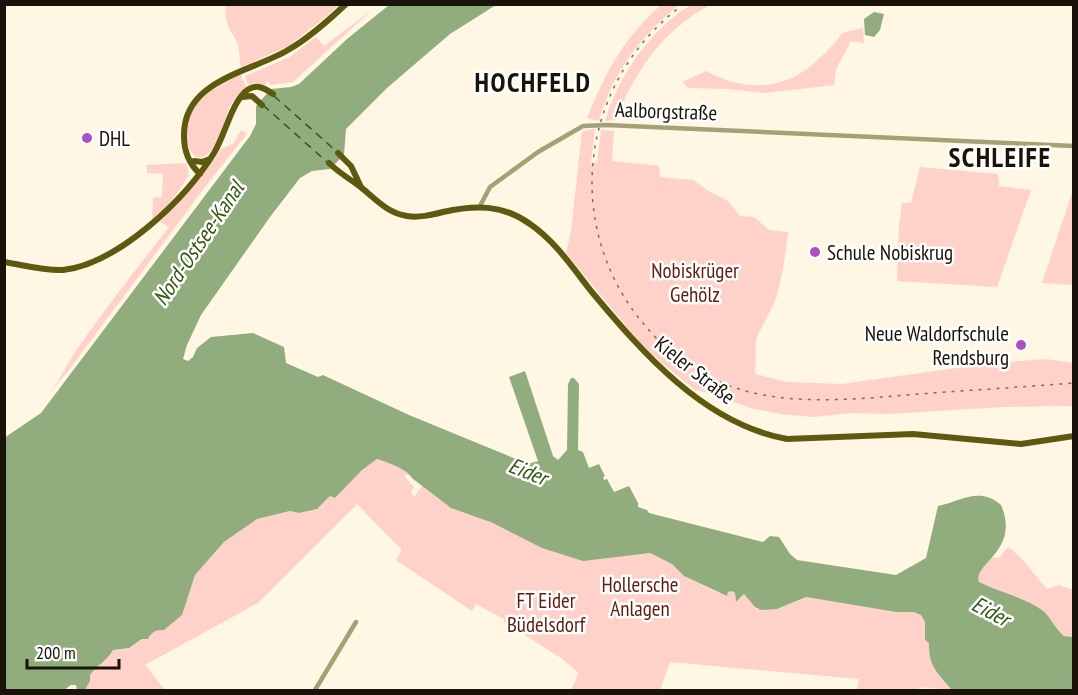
<svg xmlns="http://www.w3.org/2000/svg" width="1078" height="695" viewBox="0 0 1078 695" font-family="'PT Sans Narrow',sans-serif">
	<style>
		.green { fill: #fed2c8 }
		.water { fill: #92ad7d }
		.lines { fill: none; stroke-linecap: round; stroke-linejoin: round }
		.ferry { stroke: #345610; stroke-width: 1.5; stroke-dasharray: 8 6; stroke-linecap: butt }
		.minor { stroke: #a2a276; stroke-width: 4.5 }
		.major { stroke: #5d5a0f; stroke-width: 6 }
		.rail { stroke: #756e61; stroke-width: 1.5; stroke-dasharray: 3 6; stroke-linecap: butt }
		.poi-dot { fill: #aa52c0; stroke: #fff; stroke-width: 2 }
		.labels { text-anchor: middle; dominant-baseline: central; stroke-width: 5; stroke-linejoin: round; paint-order: stroke }
		.street-label { font-size: 21px; fill: #191309; stroke: #fff }
		.poi-label { font-size: 21px; fill: #191309; stroke: #fff; text-anchor: start }
		.park-label { font-size: 21px; fill: #611b0c; stroke: #fff }
		.water-label { font-size: 22px; font-style: italic; fill: #345610; stroke: #fff }
		.district-label { font-size: 27px; font-weight: bold; letter-spacing: 1.5px; fill: #191309; stroke: #fff }
	</style>
	<rect width="100%" height="100%" fill="#fff6e4"/>
	<path class="green" d="M662 4 679 5C641 36 612 73 599 121L587 118C607 70 622 40 662 4Z
		M692 4 710 5C664 29 634 72 616 120L605 121C619 75 650 30 692 4Z
		M226 5H340L289 46 241 67C239 59 240 49 237 42 229 27 224 23 226 5Z
		M372 10 293 82 270 85 269 82H266V85L255 83 248 85 245 76 288 58 316 37 324 46Z
		M863 28 864 43 851 41 836 69 834 85 765 93 728 89 688 88 683 82 706 71C749 94 790 90 824 54 831 47 837 41 842 33Z
		M240 74 246 87C242 91 238 94 235 98 222 116 224 145 202 158L196 157C188 151 188 145 187 136 183 105 217 85 240 74Z
		M595 129 591 163 597 162 601 130 614 131 612 161 659 166 660 177 693 180 707 190 728 201 740 216 754 217 769 230 788 232 783 269 776 299 756 339 755 374 786 382 842 384 992 363 1046 359 1073 363V406L1004 407 887 414 850 413 813 417 781 414 750 408 710 393 695 390 663 364 640 343 566 253 571 232 582 131Z
		M241 130 247 134 208 183 69 370 51 391C60 379 67 365 75 352 105 309 137 268 169 227L160 222 203 175 221 149 234 143Z
		M186 163 189 175C179 191 168 208 152 219L153 198 162 197 163 174 147 173V165Z
		M920 167 998 174 999 186 1031 190 997 287 897 281 899 227 902 203H911Z
		M1073 190V285L1042 283Z
		M376 459C389 463 406 467 413 479L407 474 404 476 414 487 411 492 414 497 422 486 451 508 493 523 622 555 650 553 672 564 684 576 719 593 732 591 735 593 736 602 744 594 757 609H777L806 597 896 612H914L921 615 925 622V640L929 643C928 666 938 674 952 690 941 690 930 686 919 688L918 690H857L859 679 670 662 660 690H571L579 673 561 658 504 622V619L476 604 472 611 396 560 402 550 357 504 258 603 145 665 165 690H85L90 681V675C97 665 107 661 113 650L129 648 157 630 192 585 195 575 224 542 233 536 257 519 290 511 299 513 317 509 330 496 335 498 362 470Z
		M1008 547C1023 557 1034 575 1047 589L1059 585 1073 590V637L1064 636C1055 629 1051 617 1042 610 1024 596 1000 593 979 583 975 571 987 565 993 557L999 558Z"/>
	<path class="water" d="M389 5H496L450 34 387 88 346 129 344 155 330 169 312 171 300 178 270 217 201 315 187 345 183 359 188 361 193 357 197 348 211 337 253 333 284 347 286 363 318 377 323 375 409 415 528 464 538 461 509 377 525 371 553 456 558 460 567 450 568 384 571 378H574L579 384 578 450 583 452 589 468 599 464 605 476 603 477 604 480 607 479 614 492 629 486 638 503V507L647 510 649 513 763 542 770 536 779 537 790 554 797 560 896 575 926 558 938 506C960 501 980 486 1001 505 1021 551 972 564 979 582 1000 593 1023 596 1042 610 1051 617 1055 629 1064 636L1073 637V690H952C938 674 928 666 929 643L925 640V622L921 615 914 612H896L806 597 777 609 761 610 755 607 744 594 736 602 735 593 732 591 728 592 727 596 684 576 672 564 650 553 583 561 542 548 493 523 451 508 413 479C406 468 389 463 377 459L362 470 335 498 330 496 317 509 299 513 290 511 257 519 224 542 195 575 182 615 164 630C156 630 152 631 148 639H142L129 648 113 650C107 661 97 665 90 675V681L85 690H77L76 685H71L64 690H5L4 438 41 413 250 136 256 124V106L271 89 291 87 299 84 347 39Z
		M874 12 884 14 880 30 874 37 865 35 864 19Z"/>
	<g class="lines">
		<path class="ferry" d="M274 96 336 151
			M263 105 327 162"/>
		<path class="minor" d="M480 206 490 187 538 152 583 126 606 125 1074 146
			M315 690 356 622"/>
		<path class="major" d="M242 97 252 96 262 105
			M338 153 351 166 361 187
			M194 161 202 162 210 159
			M329 163C338 172 348 178 358 185 374 197 386 213 407 216 419 218 431 215 443 212 474 205 503 204 530 224 555 241 573 268 591 291 642 352 704 424 787 439L913 434 1021 444 1074 436
			M200 174C189 164 184 151 184 136 183 80 251 72 288 50 309 38 328 21 346 4
			M4 262C23 265 44 271 63 270 118 264 187 198 214 153 225 135 231 105 245 92 255 83 263 87 273 94"/>
		<path class="rail" d="M684 4C625 47 591 114 592 187 593 232 608 277 635 313 711 415 809 403 920 394 971 390 1022 387 1074 383"/>
	</g>
	<g class="poi-dot">
		<circle cx="87" cy="138" r="6"/>
		<circle cx="815" cy="252" r="6"/>
		<circle cx="1021" cy="345" r="6"/>
	</g>
	<g class="labels">
		<g class="street-label">
			<text transform="translate(666 111) rotate(2)">Aalborgstraße</text>
			<text transform="translate(695 370) rotate(38)">Kieler Straße</text>
		</g>
		<g class="poi-label">
			<text x="99" y="138">DHL</text>
			<text x="827" y="252">Schule Nobiskrug</text>
			<text x="1009" y="333" text-anchor="end">Neue Waldorfschule<tspan x="1009" dy="24">Rendsburg</tspan></text>
		</g>
		<g class="park-label">
			<text x="695" y="270">Nobiskrüger<tspan x="695" dy="24">Gehölz</tspan></text>
			<text x="640" y="584">Hollersche<tspan x="640" dy="24">Anlagen</tspan></text>
			<text x="546" y="600">FT Eider<tspan x="546" dy="24">Büdelsdorf</tspan></text>
		</g>
		<g class="water-label">
			<text transform="translate(198 243) rotate(-56)">Nord-Ostsee-Kanal</text>
			<text transform="translate(528 471) rotate(22)">Eider</text>
			<text transform="translate(991 611) rotate(28)">Eider</text>
		</g>
		<g class="district-label">
			<text x="533" y="82">HOCHFELD</text>
			<text x="1000" y="157">SCHLEIFE</text>
		</g>
	</g>
	<rect width="1078" height="695" fill="none" stroke="#191309" stroke-width="12"/>
	<path d="M27 659v9h92v-9" fill="none" stroke="#191309" stroke-width="3"/>
	<text x="36" y="659" font-size="18" fill="#191309" stroke="#ffffff" stroke-width="4.5" paint-order="stroke">200 m</text>
</svg>
